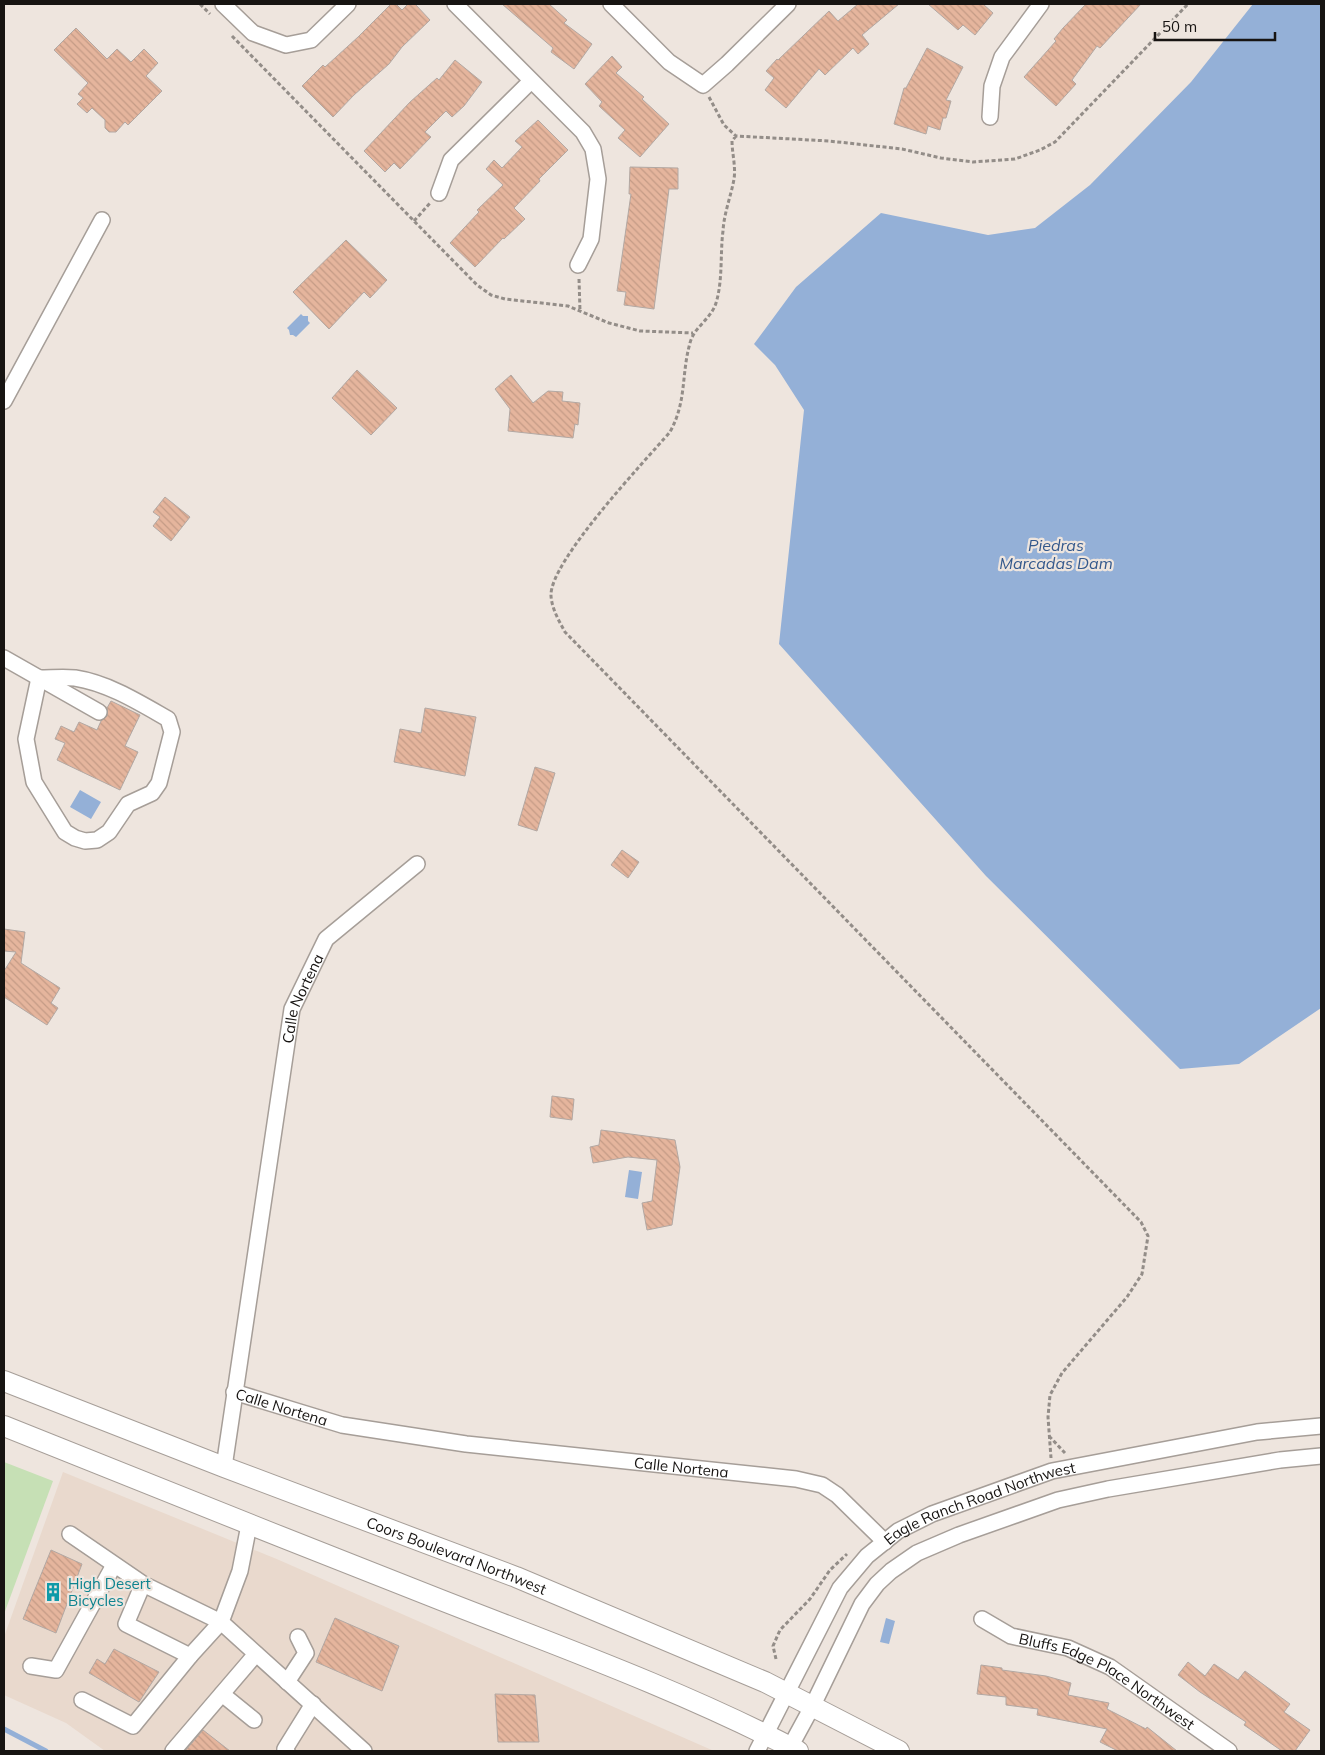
<svg xmlns="http://www.w3.org/2000/svg" width="1325" height="1755" viewBox="0 0 1325 1755" font-family="Mulish,sans-serif">
	<style>
		.built { fill: #e9d9cd }
		.park { fill: #c6e0b5 }
		.water { fill: #94b0d7 }
		.lines { fill: none; stroke-linecap: round; stroke-linejoin: round }
		.stream { stroke: #94b0d7; stroke-width: 5 }
		.building { fill: url(#building-back-hatch); stroke: #b2a8a3 }
		.minor-casing { stroke: #a69e98; stroke-width: 18 }
		.major-casing { stroke: #a69e98; stroke-width: 22 }
		.path { stroke: #938d88; stroke-width: 3; stroke-dasharray: 4 2.5; stroke-linecap: butt }
		.minor { stroke: #fff; stroke-width: 15 }
		.major { stroke: #fff; stroke-width: 20 }
		.labels { text-anchor: middle; dominant-baseline: central; stroke-width: 4.5; stroke-linejoin: round; paint-order: stroke }
		.street-label { font-size: 15px; fill: #171412; stroke: #eee5de }
		.culture-label { font-size: 15px; fill: #0d838f; stroke: #eee5de; text-anchor: start }
		.water-label { font-size: 16px; font-style: italic; fill: #33588c; stroke: #eee5de }
	</style>
	<defs>
		<pattern id="building-back-hatch" width="6" height="6" patternUnits="userSpaceOnUse" patternTransform="scale(1.25)"><rect width="6" height="6" fill="#e5b59d"/><path d="M-1 5l2 2M0 0l6 6M5-1l2 2" fill="none" stroke="#c49b86"/></pattern>
	</defs>
	<rect width="100%" height="100%" fill="#eee5de"/>
	<path class="built" d="M63 1472 279 1560 714 1751H105L66 1723 4 1695V1637Z"/>
	<path class="park" d="M4 1462 53 1481 4 1614Z"/>
	<path class="water" d="M1253 4H1321V1008L1239 1064 1180 1069 986 876 779 644 804 410 775 365 754 344 796 287 881 213 988 235 1035 228 1090 185 1191 82Z
		M301 314 303 316H308V321L310 323 296 337 293 335H290L289 330 287 328Z
		M80 790 101 802 91 819 70 807Z
		M629 1170 642 1172 638 1199 625 1197Z
		M886 1618 895 1621 889 1644 880 1642Z"/>
	<g class="lines">
		<path class="stream" d="M4 1729 46 1751"/>
	</g>
	<path class="building" d="M391 4H396L402 10 408 4H415L430 20 402 47 389 64 354 95 333 117 302 86 323 65 325 67 358 37Z
		M502 4H549L567 20 564 23 592 44 574 69 551 52 553 48Z
		M858 4H899L862 35 869 44 858 54 853 48 825 75 819 69 786 108 765 90 774 78 766 71 777 59 778 60 829 11 838 21Z
		M928 4H983L993 13 975 35 963 25 958 30Z
		M1086 4H1141L1100 48 1097 46 1072 80 1076 84 1056 106 1024 77 1056 41 1054 39 1063 28Z
		M76 28 107 59 117 49 131 62 144 49 158 63 146 76 162 91 128 125 125 122 116 132H109L105 128V120L92 108 87 113 77 104 83 98 78 94 88 83 54 50Z
		M927 48 963 67 946 100 951 101 946 118H943L940 130 928 126 926 134 894 124 904 88H906Z
		M612 56 622 67 616 73 644 97 642 99 669 124 640 157 618 138 625 130 599 106 602 102 585 84Z
		M455 60 482 82 464 106 452 117 446 111 425 132 431 137 400 169 394 163 385 172 364 151 410 102 437 78 439 80Z
		M538 120 568 150 539 179 540 181 514 208 525 219 504 239 503 238 475 267 450 243 479 212 477 210 503 185 486 169 494 160 502 168 522 147 515 141Z
		M630 167 678 168V189H669L654 309 624 305 626 292 617 291 631 194H629Z
		M346 240 387 280 370 298 364 292 329 329 293 292Z
		M357 370 397 408 371 435 332 398Z
		M511 375 533 403 548 391 563 392 562 401 580 403 578 425 575 424 573 438 508 431 510 409 495 389Z
		M165 497 190 517 171 541 153 526 160 517 153 512Z
		M111 701 140 715 125 746 138 752 120 790 57 760 65 743 55 739 61 726 74 732 79 722 97 730 101 721 107 716V708Z
		M425 708 476 717 465 776 394 762 400 729 421 733Z
		M535 767 555 773 537 831 518 825Z
		M622 850 639 862 628 878 611 865Z
		M4 929 25 932 21 963 60 988 51 1003 58 1008 47 1025 4 997V971L16 952 4 951Z
		M552 1096 574 1099 572 1120 550 1117Z
		M601 1130 675 1140 680 1167 672 1225 647 1230 642 1203 652 1201 657 1160 628 1157 593 1163 590 1147 599 1145Z
		M51 1550 82 1564 56 1633 23 1619Z
		M335 1618 399 1646 382 1691 316 1662Z
		M114 1649 159 1672 139 1702 89 1673 97 1659 105 1664Z
		M1188 1662 1205 1676 1214 1664 1238 1680 1245 1671 1290 1704 1284 1712 1310 1730 1295 1751H1282L1244 1725 1246 1722 1200 1692 1178 1675Z
		M981 1665 1002 1668V1670L1046 1676 1071 1683 1068 1695 1109 1703 1107 1709 1146 1729 1147 1727 1177 1751H1118L1100 1742 1107 1729 1037 1715 1038 1709 1006 1705V1697L977 1694Z
		M495 1694 535 1695 539 1742H498Z
		M203 1730 230 1751H185Z"/>
	<g class="lines">
		<g class="minor-casing">
			<g id="minor">
				<path d="M223 4 253 33 286 45 311 40 348 4"/>
				<path d="M455 4 583 132 593 149 598 179 591 239 578 265"/>
				<path d="M611 4 669 62 703 85 727 64 788 4"/>
				<path d="M990 117 992 86 1002 57 1041 4"/>
				<path d="M439 193 451 160 531 81"/>
				<path d="M4 401 102 220"/>
				<path d="M4 658 99 712"/>
				<path d="M39 678C51 678 64 677 75 678 108 683 140 703 168 719L172 732 159 783 152 793 128 804 109 832 97 840 85 841 75 838 65 832 34 782 26 739Z"/>
				<path id="s1" d="M234 1392 342 1425 466 1444 796 1479 822 1485 837 1495 885 1542"/>
				<path id="s2" d="M224 1467 292 1009 326 939 417 864"/>
				<path d="M249 1525 240 1571 221 1622 364 1751"/>
				<path d="M70 1534 143 1584 221 1622 190 1656 126 1624 143 1584"/>
				<path id="s3" d="M982 1619 1011 1636 1068 1648 1110 1667 1229 1751"/>
				<path d="M31 1666 56 1670 114 1565"/>
				<path d="M287 1682 306 1653 298 1637"/>
				<path d="M222 1694 254 1720"/>
				<path d="M82 1700 133 1726 190 1656"/>
				<path d="M173 1751 256 1654"/>
				<path d="M287 1751 285 1749 313 1704"/>
				<path id="s4" d="M757 1751 840 1588 867 1556 898 1531 932 1514 1052 1471 1257 1432 1321 1426"/>
				<path d="M788 1751 813 1705 862 1604 877 1584 891 1571 917 1553 959 1535 1058 1500 1108 1489 1280 1460 1321 1456"/>
			</g>
		</g>
		<g class="major-casing">
			<g id="major">
				<path id="s5" d="M4 1381 224 1467 516 1577 765 1682 899 1751"/>
				<path d="M4 1426C149 1484 295 1543 441 1600 561 1647 683 1691 798 1751"/>
			</g>
		</g>
		<path class="path" d="M200 4 210 14
			M232 36 477 285 491 295 505 299 568 306 609 323 640 331 693 333
			M709 97 724 125 736 136 829 141 902 149 941 158 973 162 1015 159 1040 150 1055 142 1188 4
			M736 136 732 141C732 153 736 167 734 179 731 196 724 213 723 231 720 254 723 280 716 303 711 319 694 327 690 343 681 375 687 401 670 432 645 461 549 562 551 596 552 609 559 621 565 632L1141 1222 1148 1236 1142 1274 1127 1297 1062 1373 1050 1395 1048 1417 1051 1458
			M414 221 430 203
			M579 279 580 311
			M1049 1436 1065 1453
			M776 1659 773 1646 780 1630 810 1599 830 1570 847 1554"/>
		<use href="#minor" class="minor"/>
		<use href="#major" class="major"/>
	</g>
	<defs>
		<g id="building-bare" transform="scale(1.5)"><path d="M-4-6H4V6H1V3H-1V6H-4ZM-2.5-4.3h1.7v1.8h-1.7ZM.8-4.3h1.7v1.8H.8ZM-2.5-1h1.7V.8h-1.7ZM.8-1h1.7V.8H.8Z" fill="#0f9aa8" stroke="#eee5de" stroke-width="2.5" paint-order="stroke"/></g>
	</defs>
	<g fill-rule="evenodd">
		<use href="#building-bare" x="53" y="1592"/>
	</g>
	<g class="labels">
		<g class="street-label">
			<text stroke="none"><textPath href="#s2" startOffset="476">Calle Nortena</textPath></text>
			<text stroke="none"><textPath href="#s1" startOffset="50">Calle Nortena</textPath></text>
			<text stroke="none"><textPath href="#s1" startOffset="455">Calle Nortena</textPath></text>
			<text stroke="none"><textPath href="#s4" startOffset="351">Eagle Ranch Road Northwest</textPath></text>
			<text stroke="none"><textPath href="#s5" startOffset="485">Coors Boulevard Northwest</textPath></text>
			<text stroke="none"><textPath href="#s3" startOffset="141">Bluffs Edge Place Northwest</textPath></text>
		</g>
		<g class="culture-label">
			<text x="68" y="1583">High Desert<tspan x="68" dy="17">Bicycles</tspan></text>
		</g>
		<g class="water-label">
			<text x="1056" y="545">Piedras<tspan x="1056" dy="18">Marcadas Dam</tspan></text>
		</g>
	</g>
	<rect width="1325" height="1755" fill="none" stroke="#171412" stroke-width="10"/>
	<path d="M1155 32v8h120v-8" fill="none" stroke="#171412" stroke-width="2.5"/>
	<text x="1162" y="32" font-size="15" fill="#171412" stroke="#eee5de" stroke-width="4" paint-order="stroke">50 m</text>
</svg>
